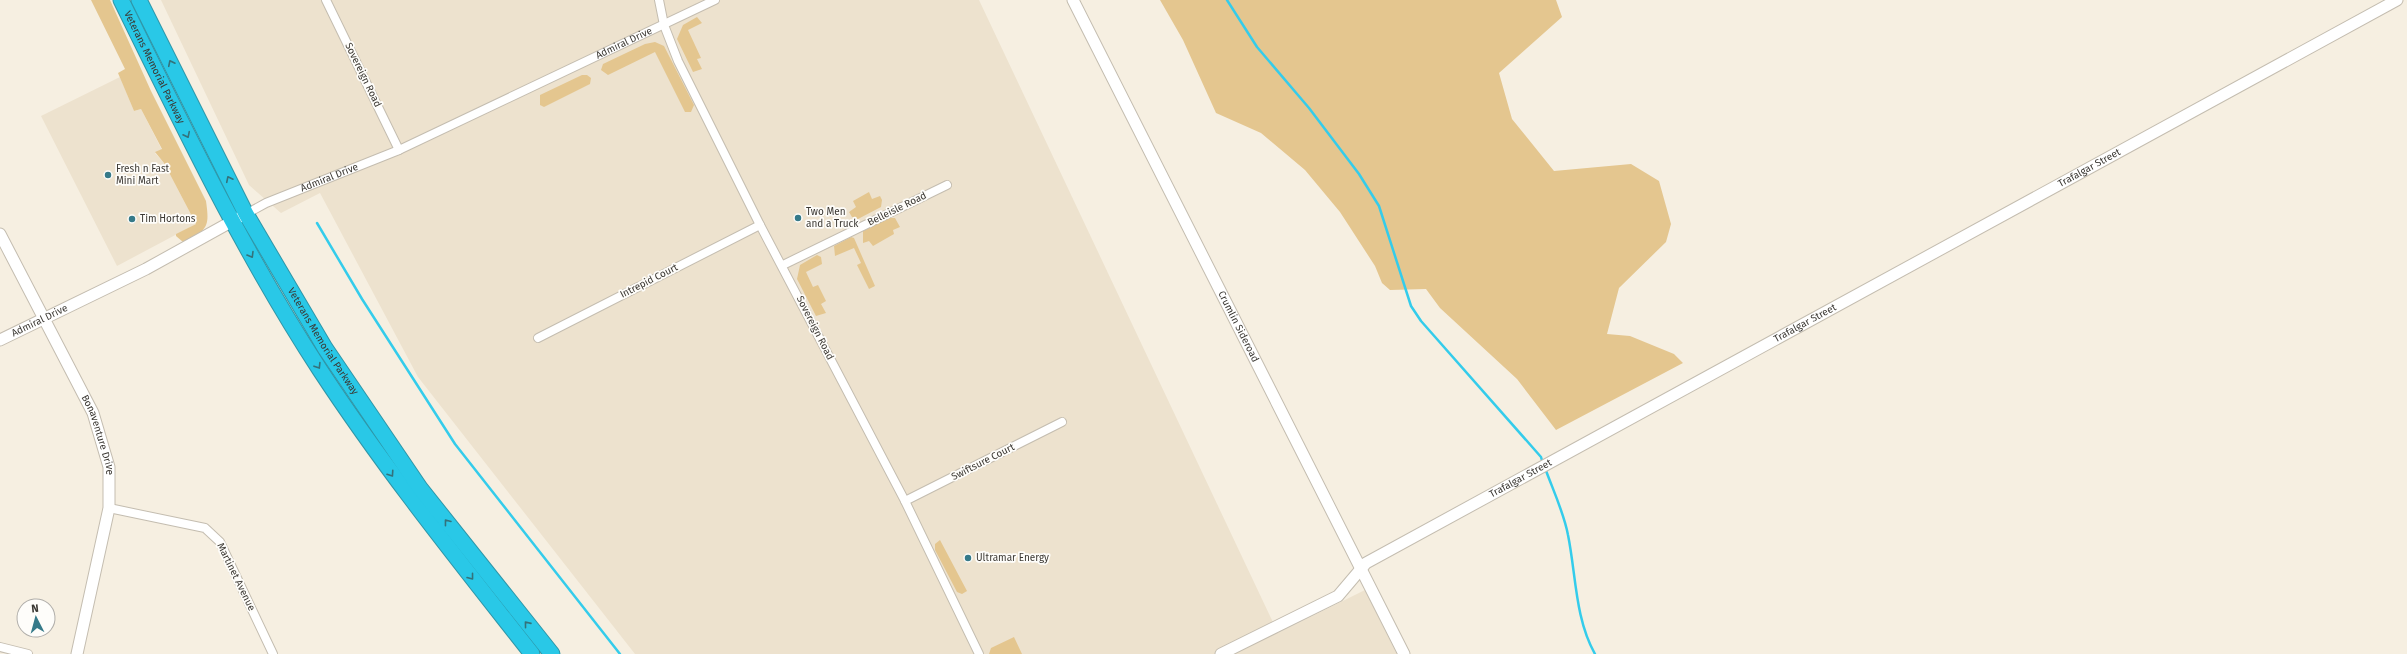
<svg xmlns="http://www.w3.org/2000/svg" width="2407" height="654" viewBox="0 0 2407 654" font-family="'Fira Sans',sans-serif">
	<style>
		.built { fill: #ede2ce }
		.green { fill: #e4c68f }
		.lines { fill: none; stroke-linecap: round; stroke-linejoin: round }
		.stream { stroke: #34cceb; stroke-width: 2.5 }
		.street-casing { stroke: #c4bdb0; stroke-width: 10 }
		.secondary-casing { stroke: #c4bdb0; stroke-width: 13 }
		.highway-casing { stroke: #2f96a8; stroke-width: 17 }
		.street { stroke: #fff; stroke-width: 8 }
		.secondary { stroke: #fff; stroke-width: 11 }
		.highway { stroke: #29c8e7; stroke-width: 15 }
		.oneway { stroke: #34727b }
		.poi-dot { fill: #367a89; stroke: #fefdfa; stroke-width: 1.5 }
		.labels { text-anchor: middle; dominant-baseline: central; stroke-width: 3.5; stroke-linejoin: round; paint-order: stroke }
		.street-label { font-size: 10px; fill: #3b3833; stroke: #fefdfa }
		.poi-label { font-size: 10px; fill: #3b3833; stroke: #fefdfa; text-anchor: start }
	</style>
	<rect width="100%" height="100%" fill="#f6efe1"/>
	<path class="built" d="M161 0H979L1278 633 1365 590 1397 654H635L418 377 320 193 281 213 249 185Z
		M120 77 134 111 141 109 162 150 155 153 164 163 196 224 117 266 41 116Z"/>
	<path class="green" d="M91 0H110L151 91 206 201C210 228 207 230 183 242L176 236V234L196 224 164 163 155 152 162 149 141 109 134 111 118 73 125 69Z
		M1160 0H1556L1562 17 1499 73 1512 119 1554 171 1631 164 1659 181 1671 224 1666 242 1619 288 1607 334 1630 336 1674 354 1683 363 1556 430 1517 379 1440 308 1426 289 1390 290 1382 283 1375 266 1340 212 1305 170 1261 133 1216 113 1183 40Z
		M697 17 702 23 688 30 701 58 697 59 702 69 693 72 677 39 683 25Z
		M655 42 664 46 694 105 691 112H685L655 52 608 75 601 70 603 64 645 44Z
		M582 75H587L591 78 590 84 544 107 540 105V95Z
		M869 192 872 199 880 196 882 200 881 207 858 219 852 217 849 212 856 207 853 201Z
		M889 218H895L900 227 893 230 894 234 873 246 869 241 863 243V231Z
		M851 237 854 238 875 286 869 289 857 265 861 263 854 248 835 256 834 246Z
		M817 255 821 257 822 264 806 272 813 287 818 285 826 301 821 304 826 313 816 316 797 279 800 265Z
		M940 540 967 591 962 594 957 592 935 550V544Z
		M1014 637 1022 654H989L991 648Z"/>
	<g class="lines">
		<path class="stream" d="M1227 0 1257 47 1309 108 1359 174 1379 206 1411 306 1421 321 1541 457 1543 464
			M317 223 362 299 455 444 620 654
			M1545 468C1553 490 1564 513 1568 535 1576 574 1575 619 1595 654"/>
		<g class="street-casing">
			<g id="street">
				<path d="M326 0 399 150"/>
				<path d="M659 0 664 25 678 61 760 225 905 501 979 654"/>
				<path id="s1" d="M246 214 266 203 399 150 715 0"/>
				<path d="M783 265 947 185"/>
				<path d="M538 338 760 225"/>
				<path d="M905 501 1062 422"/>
				<path d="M109 508 205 528 220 542 273 654"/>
				<path d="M0 647 28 654"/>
			</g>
		</g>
		<g class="secondary-casing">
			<g id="secondary">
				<path id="s2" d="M1073 0 1404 654"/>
				<path id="s3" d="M0 234 93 413 109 467V508L77 654"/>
				<path id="s4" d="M0 340 146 269 238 218"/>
				<path id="s5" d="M1221 654 1338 596 1366 563 2397 0"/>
			</g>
		</g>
		<g class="highway-casing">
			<g id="highway">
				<path id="s6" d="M121 0C183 126 243 252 320 370 385 469 459 561 532 654"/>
				<path id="s7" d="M139 0 246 214 325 348 420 488 552 654"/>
			</g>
		</g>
		<use href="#street" class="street"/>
		<use href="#secondary" class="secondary"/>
		<use href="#highway" class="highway"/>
	</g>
	<defs><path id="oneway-chevron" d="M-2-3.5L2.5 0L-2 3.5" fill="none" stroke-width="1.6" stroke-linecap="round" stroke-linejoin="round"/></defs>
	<g class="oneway">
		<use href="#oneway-chevron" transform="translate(171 63) rotate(-116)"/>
		<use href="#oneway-chevron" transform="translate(187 135) rotate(64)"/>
		<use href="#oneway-chevron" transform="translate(229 179) rotate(-116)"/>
		<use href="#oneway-chevron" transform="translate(251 255) rotate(59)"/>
		<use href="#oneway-chevron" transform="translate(318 366) rotate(58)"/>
		<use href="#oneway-chevron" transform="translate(391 474) rotate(56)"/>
		<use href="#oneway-chevron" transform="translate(447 522) rotate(-128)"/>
		<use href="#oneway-chevron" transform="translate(471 577) rotate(52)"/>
		<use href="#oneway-chevron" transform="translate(527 624) rotate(-129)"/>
	</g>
	<g class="poi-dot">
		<circle cx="108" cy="175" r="4"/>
		<circle cx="798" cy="218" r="4"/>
		<circle cx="132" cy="219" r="4"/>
		<circle cx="968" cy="558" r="4"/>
	</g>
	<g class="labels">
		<g class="street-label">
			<text stroke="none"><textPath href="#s1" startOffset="415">Admiral Drive</textPath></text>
			<text stroke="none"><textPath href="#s6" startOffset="75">Veterans Memorial Parkway</textPath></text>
			<text transform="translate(363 75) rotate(64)">Sovereign Road</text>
			<text stroke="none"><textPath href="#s5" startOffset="998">Trafalgar Street</textPath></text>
			<text stroke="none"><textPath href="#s1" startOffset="91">Admiral Drive</textPath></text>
			<text transform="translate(897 209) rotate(-26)">Belleisle Road</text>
			<text transform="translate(649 281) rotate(-27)">Intrepid Court</text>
			<text stroke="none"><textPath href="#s4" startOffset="44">Admiral Drive</textPath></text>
			<text stroke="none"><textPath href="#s5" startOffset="674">Trafalgar Street</textPath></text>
			<text stroke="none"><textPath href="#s2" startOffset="366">Crumlin Sideroad</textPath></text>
			<text transform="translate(815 328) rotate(63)">Sovereign Road</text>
			<text stroke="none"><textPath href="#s7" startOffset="388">Veterans Memorial Parkway</textPath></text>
			<text stroke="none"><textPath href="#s3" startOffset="224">Bonaventure Drive</textPath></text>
			<text transform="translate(983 462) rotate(-27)">Swiftsure Court</text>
			<text stroke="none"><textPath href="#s5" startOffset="350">Trafalgar Street</textPath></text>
			<text transform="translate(236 577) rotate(64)">Martinet Avenue</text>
		</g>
		<g class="poi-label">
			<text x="116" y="169">Fresh n Fast<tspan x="116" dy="12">Mini Mart</tspan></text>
			<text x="806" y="212">Two Men<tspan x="806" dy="12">and a Truck</tspan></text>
			<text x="140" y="219">Tim Hortons</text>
			<text x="976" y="558">Ultramar Energy</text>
		</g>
	</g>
	<g transform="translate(36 618) rotate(354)"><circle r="19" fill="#fefdfa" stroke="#b0aeaa"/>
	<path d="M0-3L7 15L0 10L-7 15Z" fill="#367a89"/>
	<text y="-6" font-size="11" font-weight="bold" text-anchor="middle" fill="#3b3833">N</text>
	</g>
</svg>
